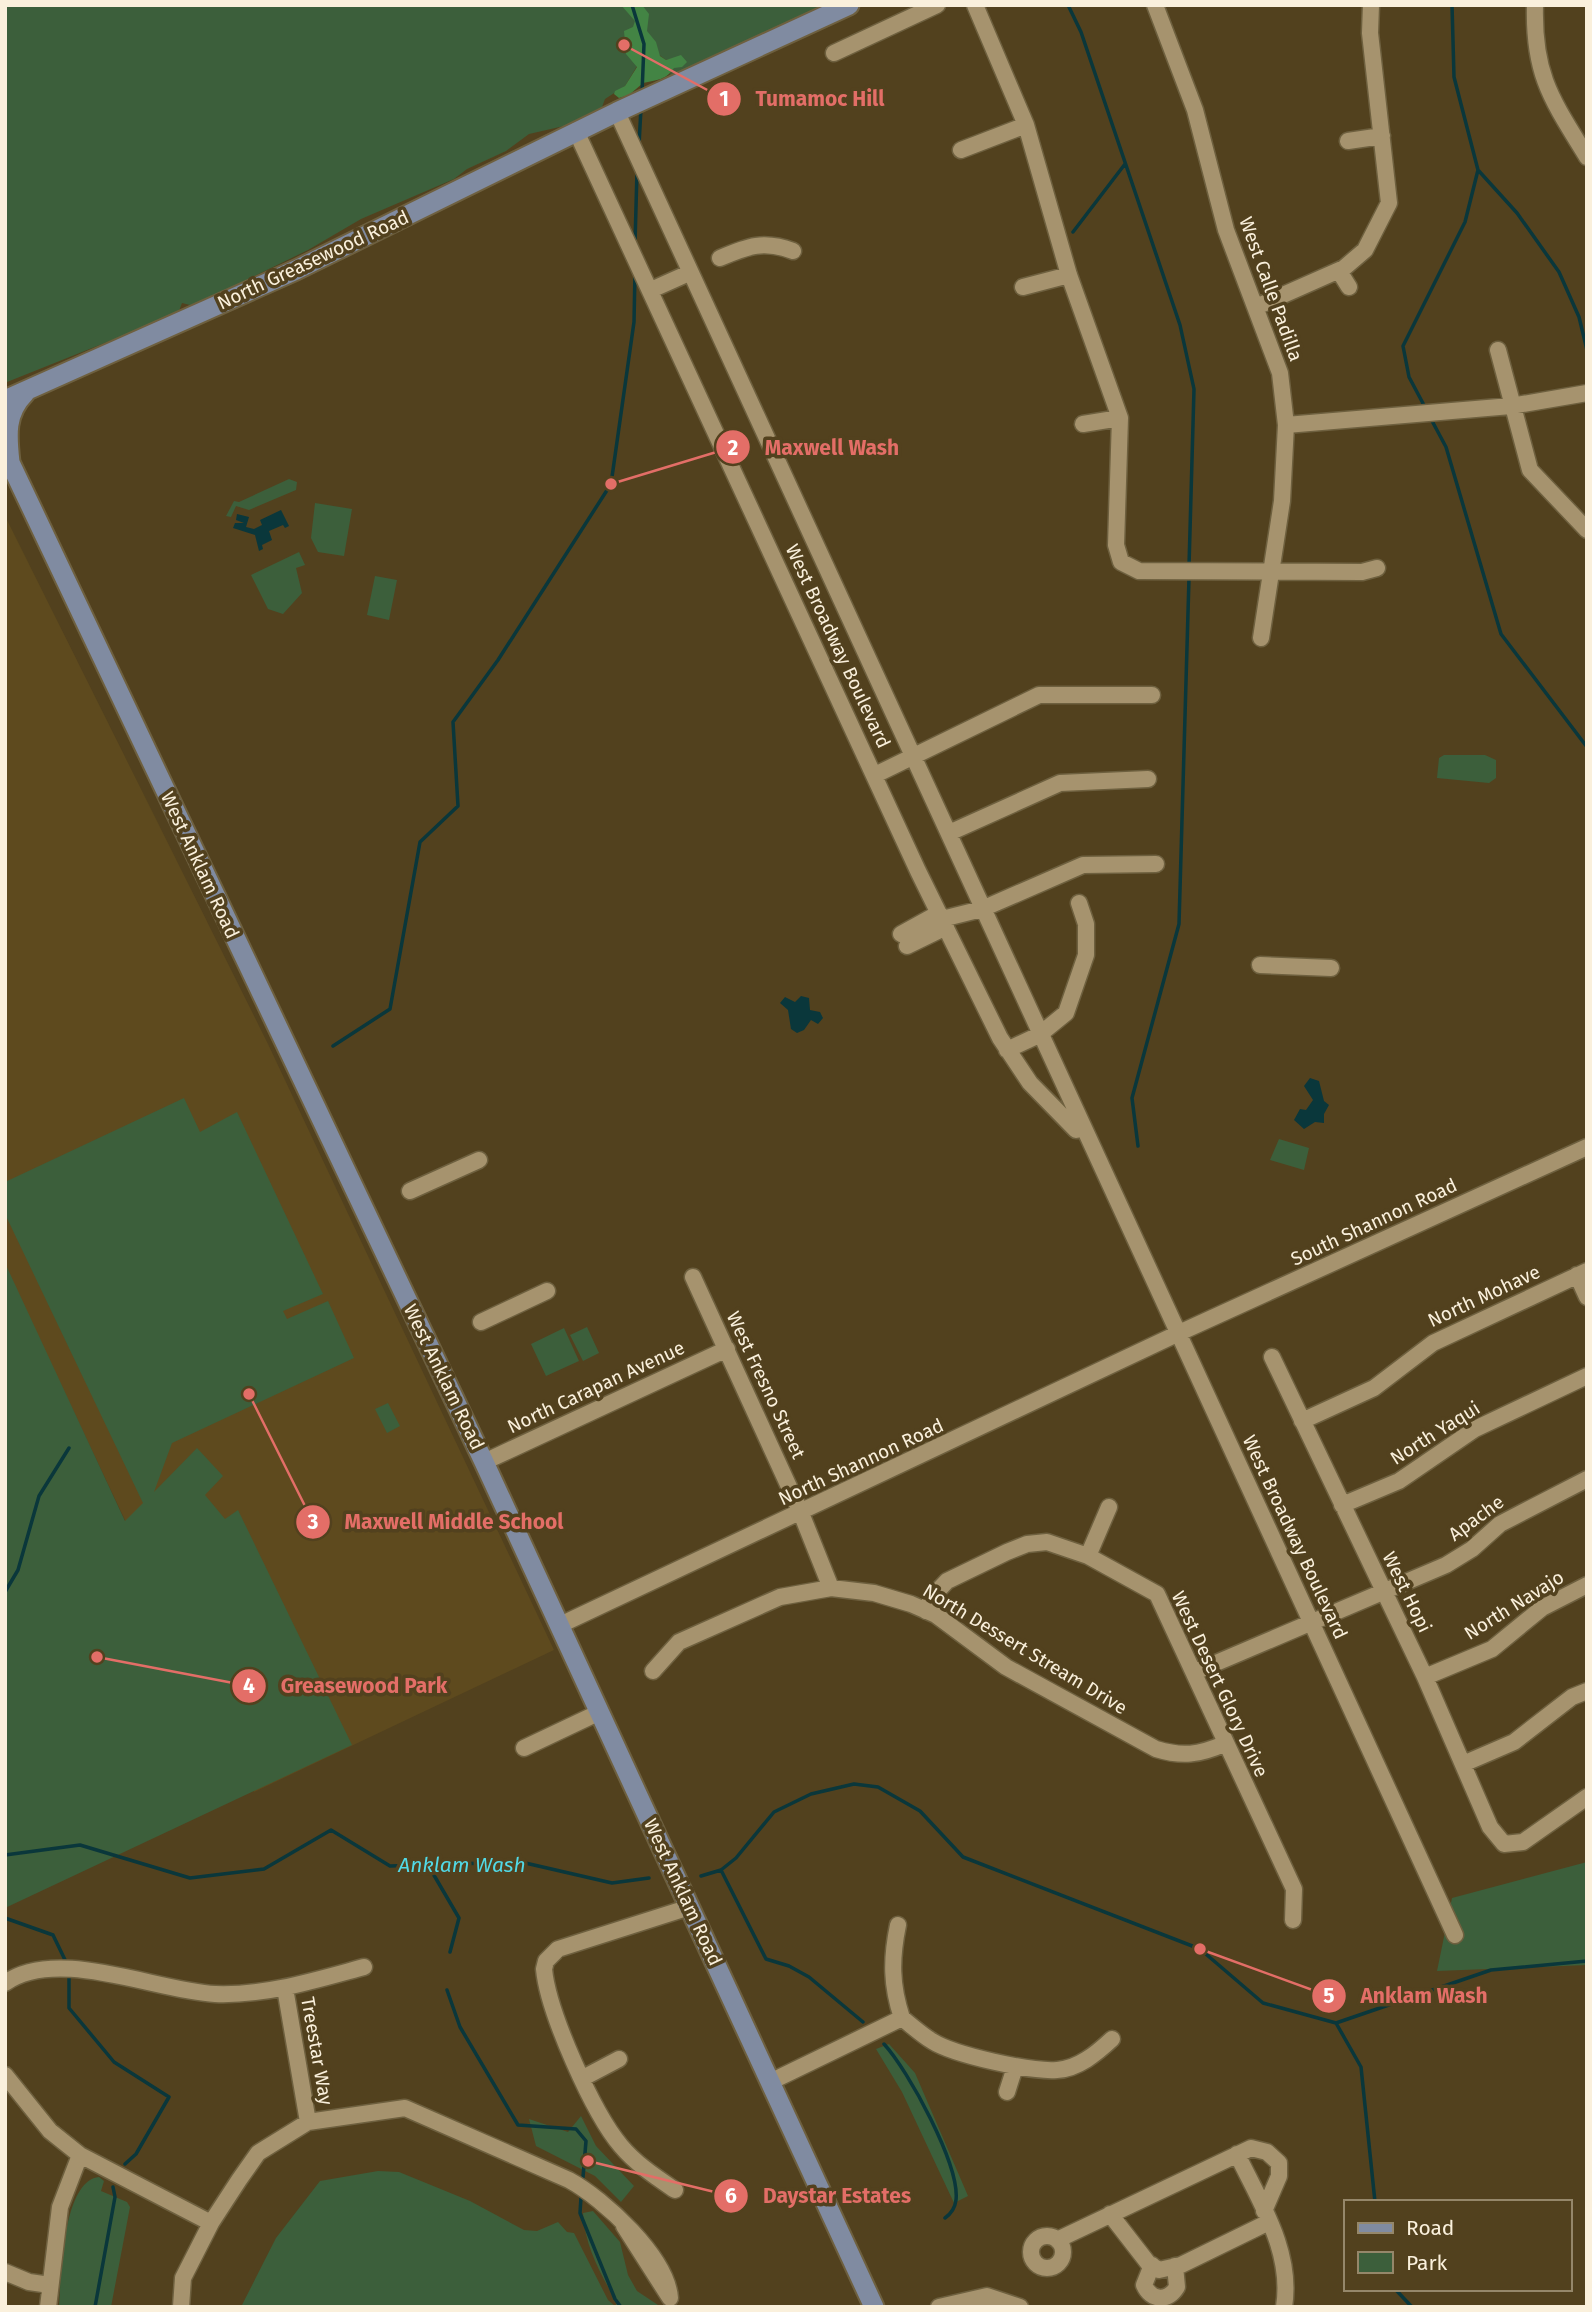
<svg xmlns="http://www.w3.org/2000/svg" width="1592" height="2312" viewBox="0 0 1592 2312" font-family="'Fira Sans',sans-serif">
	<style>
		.built { fill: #5e4a1e }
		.green { fill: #3c5f3b }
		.forest { fill: #438444 }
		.water { fill: #0a373b }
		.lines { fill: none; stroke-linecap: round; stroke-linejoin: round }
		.stream { stroke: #0a373b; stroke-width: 3.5 }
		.minor-casing { stroke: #6e603f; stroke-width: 19 }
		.major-casing { stroke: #6e603f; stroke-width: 23 }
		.minor { stroke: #a6936e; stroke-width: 16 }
		.major { stroke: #808ba1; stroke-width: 19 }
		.labels { text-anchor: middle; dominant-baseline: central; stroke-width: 7; stroke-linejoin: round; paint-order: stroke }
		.street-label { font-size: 19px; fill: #faf0dc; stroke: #52411e }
		.water-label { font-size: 21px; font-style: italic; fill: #51d9e6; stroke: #52411e }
		.leader { fill: none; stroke: #e36e67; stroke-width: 2.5 }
		.callout-dot { fill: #e36e67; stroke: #52411e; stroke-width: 2.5 }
		.mark-label { font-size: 21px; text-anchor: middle; font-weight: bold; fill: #fff }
		.callout-label { font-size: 21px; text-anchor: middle; font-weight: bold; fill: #e36e67; stroke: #52411e; stroke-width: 7; stroke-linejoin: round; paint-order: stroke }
	</style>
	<rect width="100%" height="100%" fill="#52411e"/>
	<path class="built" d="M5 516 267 1042 554 1650 254 1792 5 1267Z"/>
	<path class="green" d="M5 5H830L679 74 669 76 674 67H682L678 57 666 60 658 54 637 66 625 86 605 99 602 107 564 126 529 134 506 151 467 169 454 179 361 219 308 250 205 300 190 305 182 303 179 311 162 320 7 382Z
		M289 479 297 482 296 490 249 510 236 506 231 517 226 516 234 501 239 502Z
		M315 503 352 509 344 556 318 552 311 538Z
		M299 552 305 565 296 568 302 593 283 614 268 609 251 575Z
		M375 576 397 580 389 620 367 615Z
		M1444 755H1485L1496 760V778L1489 783 1437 778 1439 758Z
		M184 1098 200 1132 237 1112 323 1294 283 1311 287 1319 328 1301 354 1358 172 1443 154 1492 197 1448 223 1476 205 1495 225 1519 238 1510 352 1745 5 1908V1263L125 1521 143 1503 5 1214V1182Z
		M1279 1139 1309 1148 1304 1170 1270 1160Z
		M587 1327 599 1353 583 1361 570 1335Z
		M564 1328 579 1361 546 1376 531 1344Z
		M388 1403 400 1426 387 1433 375 1409Z
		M1587 1862V1965L1437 1971 1452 1898Z
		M889 2044 915 2073 968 2196 954 2203 902 2092 876 2049Z
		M581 2116 596 2146 634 2186 621 2202 595 2176 536 2146 529 2119 568 2132Z
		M378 2171 399 2172 470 2201 524 2230 537 2231 558 2222 567 2232 574 2233 608 2300 615 2306 617 2303C601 2274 585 2248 583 2213L593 2211 620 2242 628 2275 637 2291 661 2307H241L276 2238 320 2181Z
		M99 2177 104 2181 101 2191 127 2202 130 2207 111 2307H59C61 2278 62 2181 99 2177Z"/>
	<path class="forest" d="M621 5H642L649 14 647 31 656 42 660 56 666 60 681 55 687 62 682 67 674 68C666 80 657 80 643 83L629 95 619 98 614 94 615 91 625 86 637 67 626 54 624 31 633 27 635 21Z"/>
	<path class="water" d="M281 510 289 526 285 528 283 525 269 531 272 540 262 545 263 549 259 551 255 535 233 528 235 523H244L236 520 237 514 249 517 246 527 254 529 262 525 260 520Z
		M801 996 809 998 810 1010 820 1012 823 1018 818 1024 811 1020 804 1030 797 1033 791 1029 788 1010 780 1003 785 997 795 1002Z
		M1310 1078 1319 1081 1324 1101 1329 1105 1324 1114V1123L1315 1122 1304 1129 1294 1120 1300 1109 1306 1110 1313 1100 1304 1086Z"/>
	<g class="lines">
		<path class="stream" d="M632 5 644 44 642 93
			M1068 5 1081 32 1180 325 1194 389 1189 566
			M1452 5 1454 77 1478 170 1517 213 1559 272 1579 317 1587 350
			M639 145 641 108
			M1073 232 1125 164
			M635 243 637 171
			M1426 409 1409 377 1403 346 1465 222 1478 170
			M1431 419 1446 447 1501 634 1587 747
			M333 1046 390 1009 420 842 458 806 453 722 498 660 611 484 634 322 635 272
			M1138 1146 1132 1098 1179 924 1189 578
			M5 1592 18 1570 39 1496 69 1448
			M5 1855 80 1845 190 1878 264 1869 331 1830 390 1866 521 1862 612 1883 649 1878
			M428 1865 459 1918 450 1952
			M721 1870 766 1959 789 1966 809 1977 863 2022
			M701 1876 721 1870 736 1858 774 1812 811 1794 854 1784 878 1787 920 1811 963 1857 1200 1949 1263 2003 1336 2023 1491 1970 1587 1961
			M5 1918 53 1935 67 1964
			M69 1974V2008L114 2062 169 2097 136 2154 125 2164
			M447 1990 460 2027 518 2125 576 2129 586 2141 583 2177
			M1336 2023 1361 2067 1375 2202
			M884 2044C908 2070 960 2165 956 2200 955 2208 952 2213 945 2218
			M581 2197 580 2213 615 2299 621 2307
			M1395 2289 1412 2307
			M95 2307 115 2197 113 2187"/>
		<g class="minor-casing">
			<path id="minor" d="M975 5 1026 125 1069 275 1120 418 1116 545 1121 562 1139 571 1362 572 1377 568
				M1155 5 1195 110 1226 230 1280 373 1286 425 1282 501 1261 638
				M1535 5C1533 75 1552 100 1587 157
				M834 53 937 5
				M617 112 1455 1935
				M576 131 918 871 1000 1038 1030 1083 1076 1130
				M1348 141 1382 136
				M961 150 1026 125
				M720 258C748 246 764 240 793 251
				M1339 271 1349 287
				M1023 287 1069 275
				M651 290 689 273
				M1256 307 1344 268 1365 250 1389 203 1370 33 1371 5
				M1498 350 1530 470 1587 530
				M1083 424 1120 418
				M1286 425 1511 406 1587 393
				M875 775 1039 695H1152
				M949 833 1060 783 1148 779
				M942 919 982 909 1083 865 1156 864
				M901 934 939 913
				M907 946 946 927
				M1260 965 1331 968
				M1007 1050 1039 1035 1066 1013 1086 955V924L1079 903
				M410 1191 479 1160
				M1577 1275 1587 1297
				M693 1277 801 1513 831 1588
				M481 1322 547 1291
				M1272 1357 1425 1677 1490 1827 1504 1844 1523 1842 1587 1797
				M1302 1421 1374 1388 1433 1343 1587 1271
				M484 1462 727 1349
				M1342 1505 1399 1481 1475 1429 1587 1376
				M1088 1556 1109 1507
				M926 1611 931 1598 947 1581 1007 1552 1027 1544 1047 1542 1088 1556 1157 1594 1294 1889 1293 1920
				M560 1625 1179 1333 1587 1147
				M653 1671 679 1642 780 1597 831 1588 874 1593 911 1604 936 1615 1006 1667 1156 1749C1182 1757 1199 1755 1224 1744
				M1195 1672 1446 1565 1472 1549 1500 1524 1587 1479
				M1425 1677 1492 1649 1542 1608 1587 1585
				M524 1748 600 1712
				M1463 1764 1514 1742 1572 1697 1587 1691
				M898 1925C891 1959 891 1985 902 2018
				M5 1983C57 1946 156 1991 215 1994 265 1996 316 1980 364 1967
				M285 1988 308 2122
				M902 2018C912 2026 922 2035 932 2041 954 2055 1031 2072 1057 2070 1078 2069 1097 2053 1112 2039
				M5 2075 50 2131 80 2155 211 2223
				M583 2078 619 2059
				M770 2082 902 2018
				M1007 2092 1015 2067
				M1237 2154C1260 2202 1293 2252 1284 2307
				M675 2190C656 2177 636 2164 621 2146 593 2113 548 2012 544 1969L546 1961 558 1949 690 1907
				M1110 2214 1148 2263 1159 2270 1181 2265 1269 2222
				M1031 2252a16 16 0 1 1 32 0a16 16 0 1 1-32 0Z
				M1057 2240 1251 2148 1267 2152 1279 2163V2176L1264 2211
				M1152 2265 1144 2285C1151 2301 1168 2302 1177 2287L1175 2266
				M5 2272 29 2282 50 2285
				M48 2307 60 2207 80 2155
				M181 2307 183 2278 211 2223 239 2180 258 2153 308 2122 405 2108 569 2180C604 2199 667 2257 670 2298L624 2226
				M939 2307 987 2296 1020 2307"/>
		</g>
		<g class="major-casing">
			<path id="major" d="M5 400 296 270 617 112 849 5
				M5 452 484 1462 874 2307
				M10 462C7 435 5 413 25 393"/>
		</g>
		<use href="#minor" class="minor"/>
		<use href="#major" class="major"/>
	</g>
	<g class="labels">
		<g class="street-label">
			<text transform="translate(313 260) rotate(-25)">North Greasewood Road</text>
			<text transform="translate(1271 289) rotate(70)">West Calle Padilla</text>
			<text transform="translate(838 646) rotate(65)">West Broadway Boulevard</text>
			<text transform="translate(200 865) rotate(65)">West Anklam Road</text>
			<text transform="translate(1374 1222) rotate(-25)">South Shannon Road</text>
			<text transform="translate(1484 1296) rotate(-25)">North Mohave</text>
			<text transform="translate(444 1377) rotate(64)">West Anklam Road</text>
			<text transform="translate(766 1385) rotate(65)">West Fresno Street</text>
			<text transform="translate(596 1387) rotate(-25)">North Carapan Avenue</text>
			<text transform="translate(1435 1433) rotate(-32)">North Yaqui</text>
			<text transform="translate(861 1462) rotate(-25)">North Shannon Road</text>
			<text transform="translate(1476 1518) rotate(-36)">Apache</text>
			<text transform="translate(1295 1537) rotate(65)">West Broadway Boulevard</text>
			<text transform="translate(1407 1592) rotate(64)">West Hopi</text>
			<text transform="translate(1514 1605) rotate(-32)">North Navajo</text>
			<text transform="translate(1025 1649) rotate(31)">North Dessert Stream Drive</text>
			<text transform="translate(1220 1684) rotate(65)">West Desert Glory Drive</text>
			<text transform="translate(683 1892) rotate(65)">West Anklam Road</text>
			<text transform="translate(317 2051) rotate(80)">Treestar Way</text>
		</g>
		<g class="water-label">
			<text x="462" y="1865">Anklam Wash</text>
		</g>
	</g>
	<path class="leader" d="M624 45L724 99M611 484L733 447M249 1394L313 1522M97 1657L249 1686M1200 1949L1329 1996M588 2161L731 2196"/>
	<g class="callout-dot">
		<circle cx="624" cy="45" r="7"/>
		<circle cx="611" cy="484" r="7"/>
		<circle cx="249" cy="1394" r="7"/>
		<circle cx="97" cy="1657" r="7"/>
		<circle cx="1200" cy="1949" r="7"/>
		<circle cx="588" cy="2161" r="7"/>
		<circle cx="724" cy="99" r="18"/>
		<circle cx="733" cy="447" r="18"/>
		<circle cx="313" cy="1522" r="18"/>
		<circle cx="249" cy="1686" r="18"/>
		<circle cx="1329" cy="1996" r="18"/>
		<circle cx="731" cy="2196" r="18"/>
	</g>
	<g class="mark-label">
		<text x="724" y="106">1</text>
		<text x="733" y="455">2</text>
		<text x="313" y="1529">3</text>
		<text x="249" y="1693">4</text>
		<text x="1329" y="2003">5</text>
		<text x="731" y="2203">6</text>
	</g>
	<g class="callout-label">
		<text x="820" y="106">Tumamoc Hill</text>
		<text x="832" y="455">Maxwell Wash</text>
		<text x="454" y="1529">Maxwell Middle School</text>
		<text x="364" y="1693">Greasewood Park</text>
		<text x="1424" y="2003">Anklam Wash</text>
		<text x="837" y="2203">Daystar Estates</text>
	</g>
	<rect width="1592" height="2312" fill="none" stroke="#faf0dc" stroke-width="14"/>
	<rect x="1344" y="2200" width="228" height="91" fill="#52411e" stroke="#95876a" stroke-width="2"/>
	<rect x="1358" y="2223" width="35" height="10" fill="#808ba1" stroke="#95876a" stroke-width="2"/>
	<text x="1406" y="2235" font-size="21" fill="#faf0dc">Road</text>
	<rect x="1358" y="2252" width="35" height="21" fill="#3c5f3b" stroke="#95876a" stroke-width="2"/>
	<text x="1406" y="2270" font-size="21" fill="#faf0dc">Park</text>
</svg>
